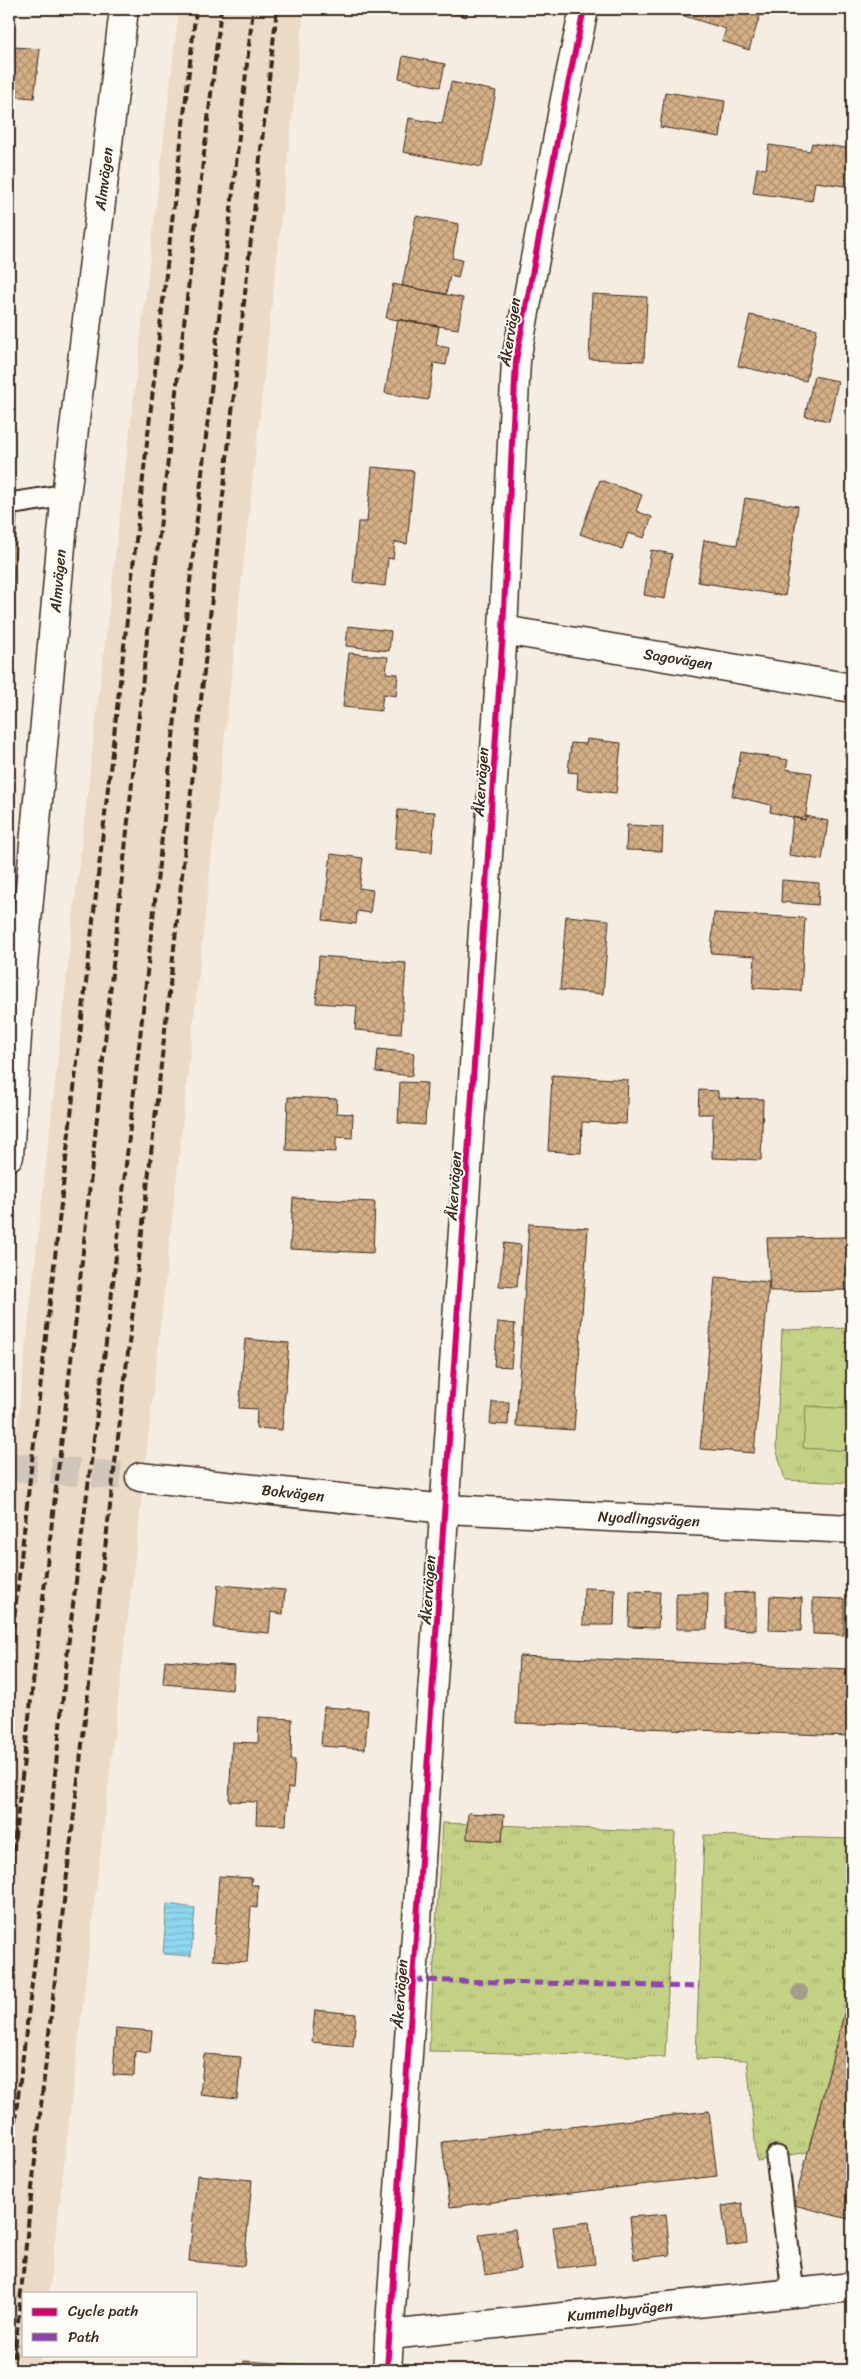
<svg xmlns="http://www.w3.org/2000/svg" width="861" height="2379" viewBox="0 0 861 2379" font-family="Sriracha,sans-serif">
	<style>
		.built { fill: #ebdbc6 }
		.grass { fill: url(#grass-tufts); stroke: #7f7e51 }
		.park { fill: #c3d184; stroke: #7f7e51 }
		.water { fill: url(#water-rules); stroke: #6d919b }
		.building { fill: url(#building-cross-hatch); stroke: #3b2a1e }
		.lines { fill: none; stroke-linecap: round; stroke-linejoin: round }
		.tertiary-tunnel { stroke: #d0c6ba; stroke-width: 28; stroke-dasharray: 28 14; stroke-linecap: butt }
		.service-casing { stroke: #3b2a1e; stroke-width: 25 }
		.minor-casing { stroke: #3b2a1e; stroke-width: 31 }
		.tertiary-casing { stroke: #3b2a1e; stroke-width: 31 }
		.service { stroke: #fdfcf7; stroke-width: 21 }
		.minor { stroke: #fdfcf7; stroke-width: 28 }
		.tertiary { stroke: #fdfcf7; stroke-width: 28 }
		.rail { stroke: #3b2a1e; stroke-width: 4; stroke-dasharray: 8 4; stroke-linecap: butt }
		.quiet { stroke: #8e44ad; stroke-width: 5; stroke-dasharray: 10 5; stroke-linecap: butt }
		.cycleway-casing { stroke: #fdfcf7; stroke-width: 9 }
		.cycleway { stroke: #d6006c; stroke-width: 6 }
		.tree { fill: #a59d87 }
		.labels { text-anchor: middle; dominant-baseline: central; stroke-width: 4; stroke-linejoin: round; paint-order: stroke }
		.street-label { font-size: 15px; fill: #3b2a1e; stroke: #fdfcf7 }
	</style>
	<defs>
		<pattern id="grass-tufts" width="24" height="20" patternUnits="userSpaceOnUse" patternTransform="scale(1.25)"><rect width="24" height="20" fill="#c3d184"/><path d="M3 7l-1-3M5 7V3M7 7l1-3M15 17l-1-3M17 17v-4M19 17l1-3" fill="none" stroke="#a8b472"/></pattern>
		<pattern id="water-rules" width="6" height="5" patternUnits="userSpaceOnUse" patternTransform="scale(1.25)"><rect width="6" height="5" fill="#8ed6ef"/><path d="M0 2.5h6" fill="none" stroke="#7bb8cc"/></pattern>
		<pattern id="building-cross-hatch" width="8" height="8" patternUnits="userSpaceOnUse" patternTransform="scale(1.25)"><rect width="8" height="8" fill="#d5b087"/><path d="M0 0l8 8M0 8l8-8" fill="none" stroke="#ae8f6e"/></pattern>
	</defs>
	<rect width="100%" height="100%" fill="#f5ede1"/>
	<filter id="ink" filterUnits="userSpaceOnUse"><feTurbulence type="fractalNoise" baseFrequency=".02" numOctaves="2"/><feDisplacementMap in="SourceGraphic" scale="10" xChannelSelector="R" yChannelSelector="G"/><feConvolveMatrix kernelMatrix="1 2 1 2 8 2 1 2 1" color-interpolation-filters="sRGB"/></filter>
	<g filter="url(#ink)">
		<path class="built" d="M179 9H304L139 1522 49 2293H24V2355H41L40 2370H9V1499L79 865Z"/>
		<path class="grass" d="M852 1328V1483L785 1480 776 1448 782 1330Z
			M442 1823 675 1832 665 2057 429 2051Z
			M704 1835 852 1839V1984L808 2152 757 2161 747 2060 696 2059Z"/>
		<path class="park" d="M806 1406 852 1409V1451L803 1448Z"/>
		<path class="water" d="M167 1904 195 1908 191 1956 163 1954Z"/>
		<path class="building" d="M441 9H469L466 17Z
			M662 9H762L749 50 722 41 726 29Z
			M15 47 40 49 34 98 11 96Z
			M403 56 445 64 440 87 399 78Z
			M451 82 496 91 482 167 403 152 409 118 442 124Z
			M665 92 725 101 720 137 660 127Z
			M812 143 852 149V187L815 182 812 201 753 193 757 168 766 169 769 145 810 151Z
			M416 216 459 224 452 258 462 260 458 278 450 276 446 294 402 286Z
			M393 284 463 298 458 329 386 318Z
			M592 294 647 297 644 361 589 359Z
			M750 315 817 329 806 381 738 366Z
			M398 319 439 326 436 345 449 348 446 365 434 363 428 400 385 393Z
			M814 376 838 381 829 421 805 416Z
			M372 467 414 471 407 544 395 542 393 559 388 558 385 586 353 582 358 522H367Z
			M600 480 642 495 636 511 652 517 644 538 628 533 622 549 580 534Z
			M745 498 798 506 785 596 698 582 704 540 737 545Z
			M9 515 17 516 11 632H9Z
			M651 550 672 554 665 599 644 595Z
			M348 626 391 631 389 651 346 646Z
			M349 653 388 657 386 673 398 674 396 696 383 694 381 711 343 707Z
			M849 714H852V756H845Z
			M587 739 621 743 616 793 577 789 578 773 568 772 571 743 586 744Z
			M741 752 788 760 786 769 812 773 805 820 770 812 771 805 732 796Z
			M398 810 435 812 432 852 395 849Z
			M806 816 828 821 822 860 789 855 793 817 805 820Z
			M627 825 663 827 662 851 626 850Z
			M331 854 363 858 359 888 373 890 370 913 357 911 356 924 323 920Z
			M782 880 819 883 818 905 781 902Z
			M714 913 805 918 801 991 753 988 755 956 711 953Z
			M566 916 609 920 603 994 560 990Z
			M319 956 406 963 401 1034 355 1030 357 1006 316 1003Z
			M378 1049 414 1053 412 1076 376 1072Z
			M552 1075 628 1080 626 1124 582 1122 581 1153 548 1151Z
			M400 1082 427 1083 425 1125 398 1123Z
			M699 1090 718 1091V1098L763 1099 761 1160 712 1158 713 1114H698Z
			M288 1097 337 1099 336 1113 353 1114 352 1138 336 1137V1152L286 1150Z
			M293 1198 375 1202 373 1253 290 1249Z
			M529 1224 588 1228 574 1430 516 1426Z
			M852 1237V1290L770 1291 767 1238Z
			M504 1243 521 1245 517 1287 499 1286Z
			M715 1277 769 1282 754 1453 700 1449Z
			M498 1322 515 1324 511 1367 494 1366Z
			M245 1339 289 1343 282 1430 256 1428 257 1409 239 1408Z
			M492 1402H509L508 1425 490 1424Z
			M218 1585 285 1590 283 1614 271 1612 269 1633 214 1628Z
			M584 1588 615 1589 614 1625H583Z
			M630 1591 660 1592 658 1628 629 1627Z
			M756 1592V1630L725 1629V1593Z
			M676 1593H708L707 1629H676Z
			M770 1596 802 1598 801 1631 769 1630Z
			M813 1598 844 1599V1635L813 1634Z
			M519 1656 851 1669 849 1736 516 1723Z
			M165 1660 234 1666 232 1690 163 1684Z
			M324 1707 368 1710 365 1749 321 1746Z
			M259 1717 292 1719 291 1760H295L293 1788H288L286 1825 256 1824 257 1802 229 1801 232 1742 258 1743Z
			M468 1813 504 1815 502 1841 467 1839Z
			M219 1876 252 1878 251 1885H258L257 1908 251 1907 247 1962 213 1960Z
			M852 1984V2220L794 2205Z
			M315 2010 356 2014 353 2046 312 2042Z
			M116 2028 152 2031 150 2053 135 2051 134 2076 113 2075Z
			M204 2054 241 2057 237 2099 200 2095Z
			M709 2111 717 2176 450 2207 442 2142Z
			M197 2175 252 2180 244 2266 189 2261Z
			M742 2203 747 2243 727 2246 722 2206Z
			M666 2214 670 2255 634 2259 630 2217Z
			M589 2222 595 2264 559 2268 553 2227Z
			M515 2229 521 2269 485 2275 479 2234Z
			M244 2361 321 2366V2370H244Z"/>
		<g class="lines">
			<path class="tertiary-tunnel" d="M9 1467 140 1477"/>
			<g class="service-casing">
				<path id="service" d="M9 504 66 495
					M777 2157 793 2293"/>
			</g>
			<g class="minor-casing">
				<path id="minor" d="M503 630 852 688
					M9 1156 18 1021 64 513 124 9
					M389 2335 852 2287
					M387 2370 503 630 516 360 565 99 584 9"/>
			</g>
			<g class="tertiary-casing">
				<path id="tertiary" d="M140 1477 446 1509 852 1529"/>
			</g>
			<use href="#service" class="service"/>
			<use href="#minor" class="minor"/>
			<use href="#tertiary" class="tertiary"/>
			<path class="rail" d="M9 1664 196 9
				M9 1887 76 1318 148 630 221 9
				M9 2169 40 1919 70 1629 109 1319 253 9
				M13 2370C56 1946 109 1524 157 1101 198 737 235 372 277 9"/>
			<path class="quiet" d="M413 1980 699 1987"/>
			<g class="cycleway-casing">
				<path id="cycleway" d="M387 2370 503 630 516 360 565 99 584 9"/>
			</g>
			<use href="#cycleway" class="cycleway"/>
		</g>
		<circle class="tree" cx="800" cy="1992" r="8"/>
	</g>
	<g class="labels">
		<g class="street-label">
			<text transform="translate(104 179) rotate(-83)">Almvägen</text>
			<text transform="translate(510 332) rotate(-81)">Åkervägen</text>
			<text transform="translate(58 581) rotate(-85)">Almvägen</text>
			<text transform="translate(678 659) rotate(9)">Sagovägen</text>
			<text transform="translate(481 782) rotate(-86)">Åkervägen</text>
			<text transform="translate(454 1186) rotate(-86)">Åkervägen</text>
			<text transform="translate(293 1493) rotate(6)">Bokvägen</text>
			<text transform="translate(649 1519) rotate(3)">Nyodlingsvägen</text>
			<text transform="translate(428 1590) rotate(-86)">Åkervägen</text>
			<text transform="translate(400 1994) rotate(-86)">Åkervägen</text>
			<text transform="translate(620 2311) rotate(-6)">Kummelbyvägen</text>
		</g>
	</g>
	<rect width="861" height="2379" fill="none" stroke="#fdfcf7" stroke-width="30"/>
	<rect x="15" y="15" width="831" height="2349" fill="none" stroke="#3b2a1e" stroke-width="2" filter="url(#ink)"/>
	<rect x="22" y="2292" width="175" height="65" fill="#fdfcf7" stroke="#afa8a0"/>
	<rect x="32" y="2308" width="25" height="8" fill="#d6006c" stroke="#afa8a0"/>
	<text x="68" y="2316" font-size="15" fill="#3b2a1e">Cycle path</text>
	<rect x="32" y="2333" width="25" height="8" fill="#8e44ad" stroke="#afa8a0"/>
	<text x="68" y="2342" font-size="15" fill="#3b2a1e">Path</text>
</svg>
